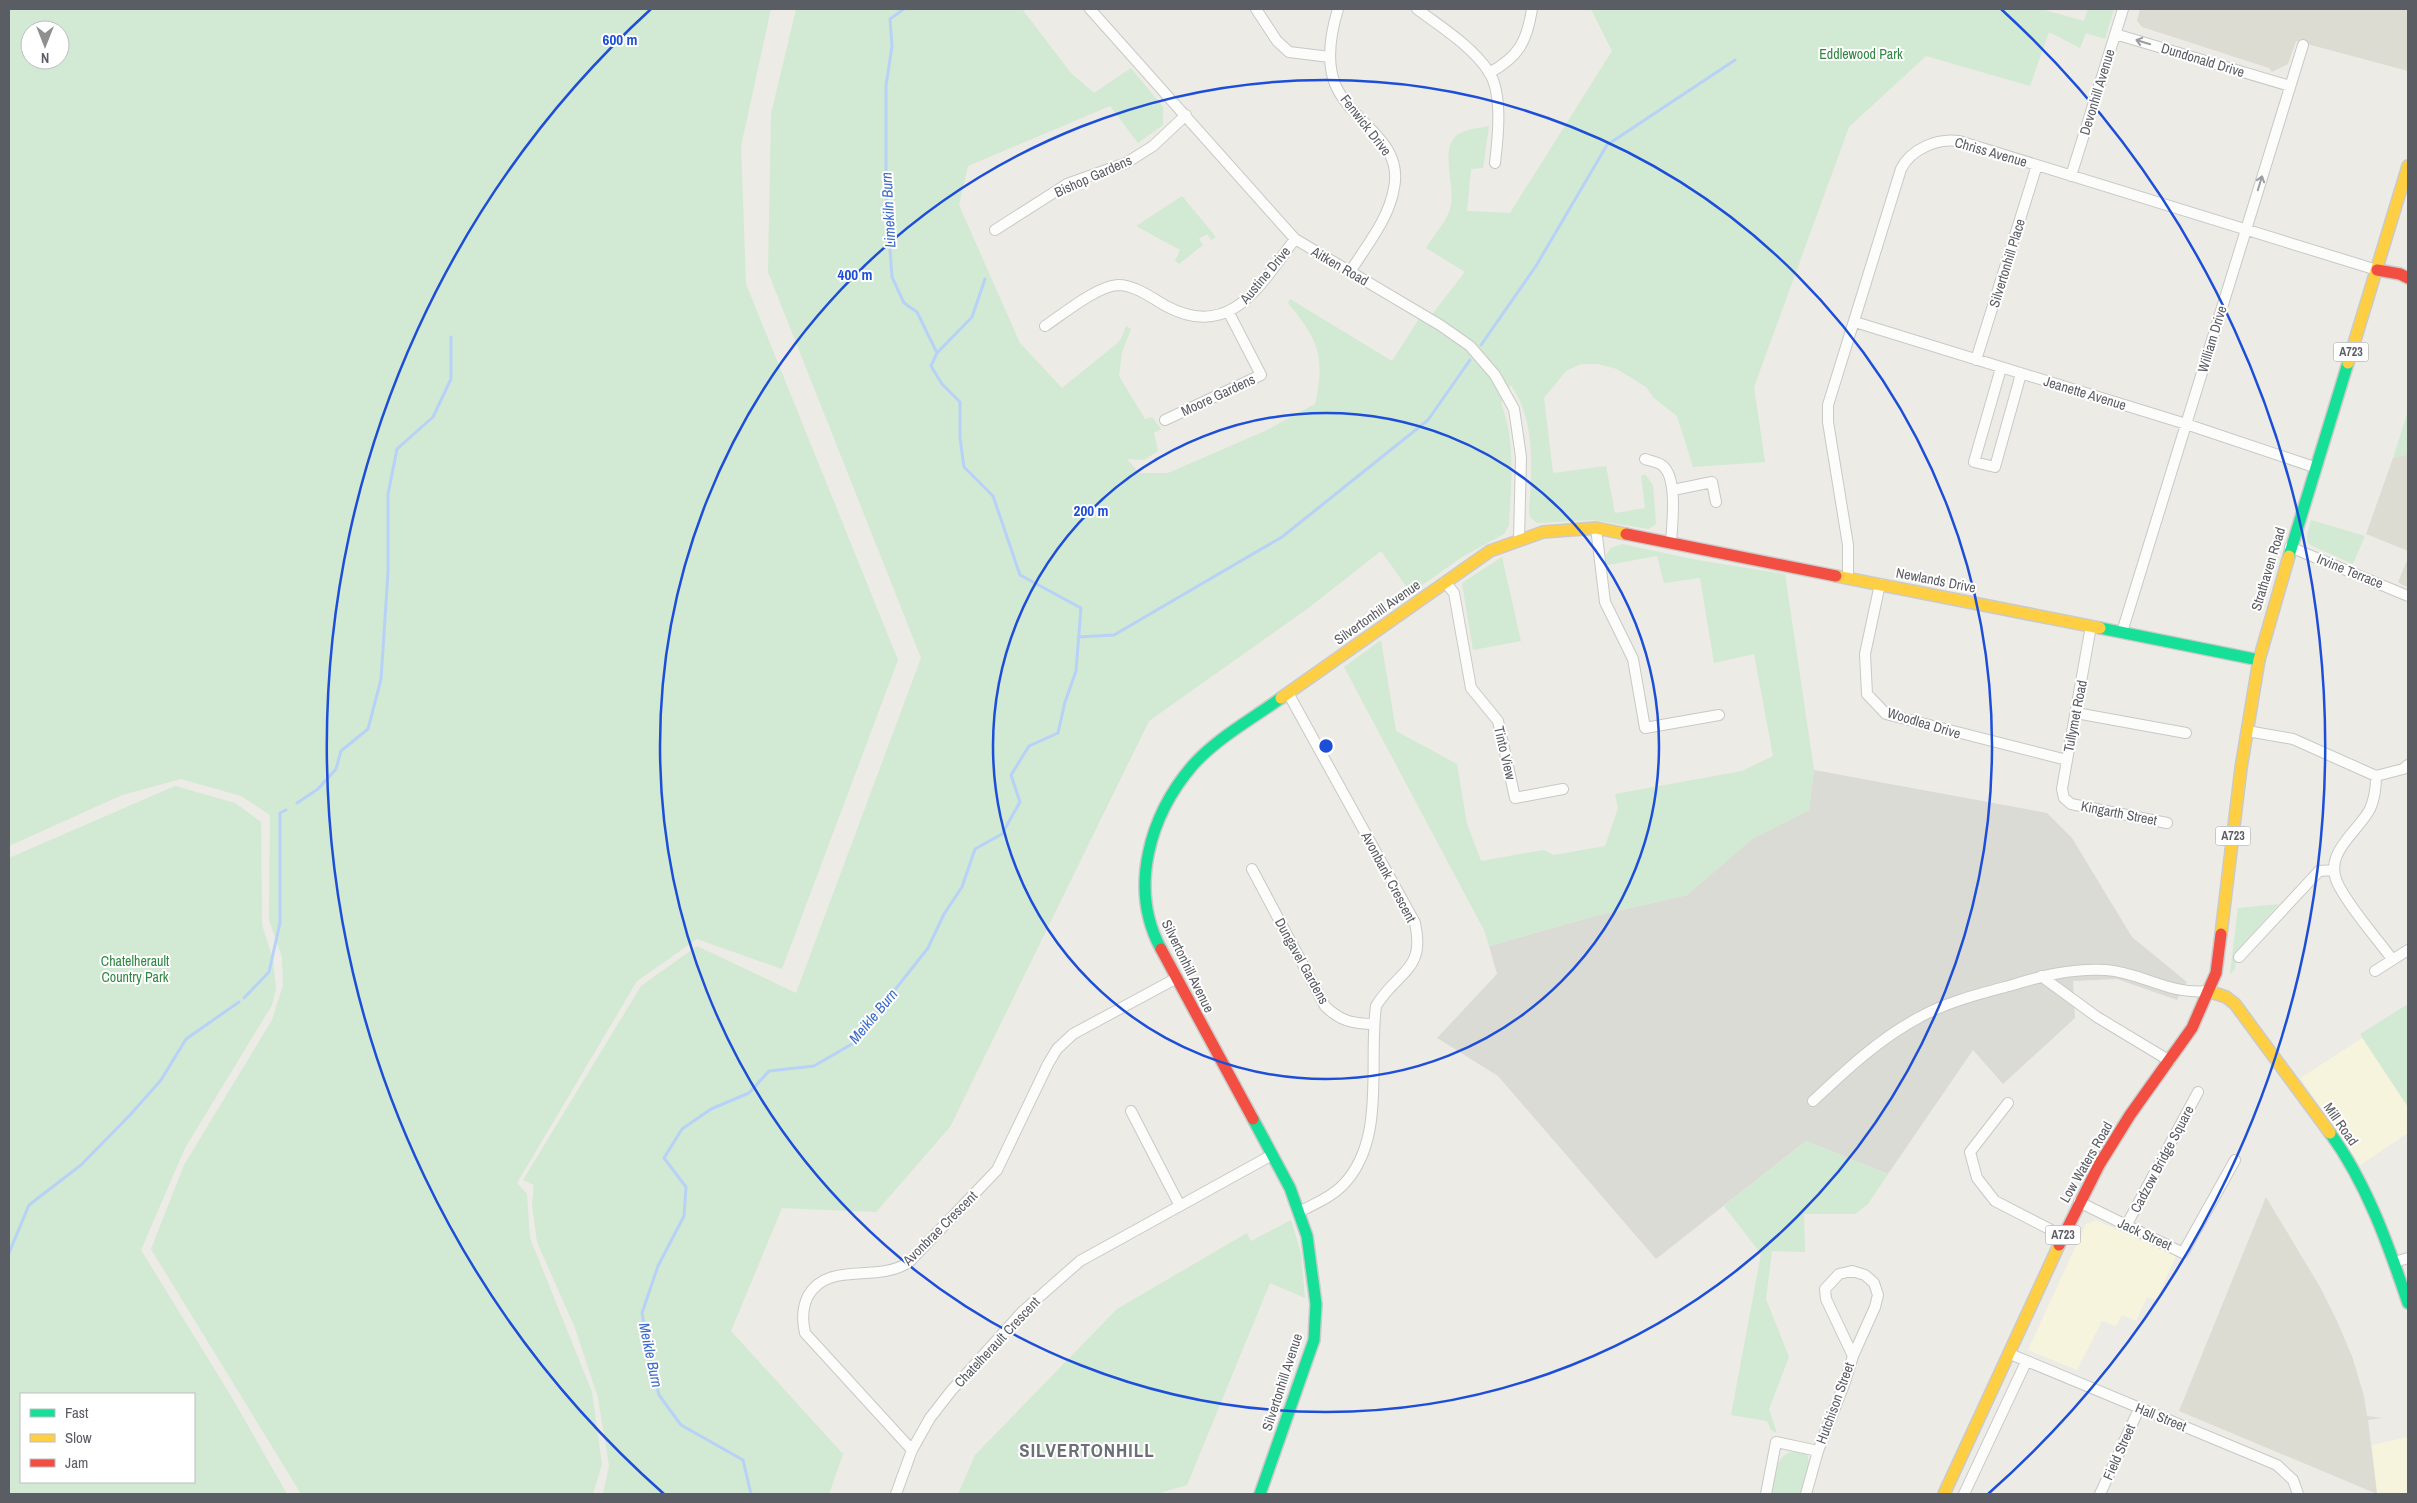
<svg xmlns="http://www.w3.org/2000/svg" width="2417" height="1503" viewBox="0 0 2417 1503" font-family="'Archivo Narrow',sans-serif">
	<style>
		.commercial { fill: #f6f4dd }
		.industrial { fill: #dbdbd5 }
		.education { fill: #dddcd3 }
		.green { fill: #d2e9d3; fill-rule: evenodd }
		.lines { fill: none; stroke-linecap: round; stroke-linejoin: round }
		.stream { stroke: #b8d2f7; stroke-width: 3 }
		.street-casing { stroke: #c8c9c7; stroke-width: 12 }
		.fast-casing { stroke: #cacaca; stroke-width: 14 }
		.slow-casing { stroke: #cacaca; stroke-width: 14 }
		.jam-casing { stroke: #cacaca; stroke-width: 14 }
		.street { stroke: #fcfcfb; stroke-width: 10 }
		.fast { stroke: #16e098; stroke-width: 11 }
		.slow { stroke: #ffcf43; stroke-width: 11 }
		.jam { stroke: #f24e42; stroke-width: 11 }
		.oneway { stroke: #9b9da0 }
		.ring { fill: none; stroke: #1d4ed8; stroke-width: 2.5 }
		.labels { text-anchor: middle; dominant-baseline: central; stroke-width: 4; stroke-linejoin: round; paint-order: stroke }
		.shield { fill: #fff; stroke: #8c8e92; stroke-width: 1 }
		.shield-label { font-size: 12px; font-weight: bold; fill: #5b5d64 }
		.park-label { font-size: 14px; fill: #2f8741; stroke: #fff }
		.street-label { font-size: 14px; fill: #5b5d64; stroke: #fff }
		.water-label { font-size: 15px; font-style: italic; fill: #3c6acb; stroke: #fff }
		.district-label { font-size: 19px; font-weight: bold; letter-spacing: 1px; fill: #6c6f76; stroke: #fff }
		.centre { fill: #1d4ed8; stroke: #fff; stroke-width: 2.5 }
		.ring-label { font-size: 15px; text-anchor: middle; font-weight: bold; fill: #1d4ed8; stroke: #fff; stroke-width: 4; stroke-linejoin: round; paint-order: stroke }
	</style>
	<rect width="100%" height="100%" fill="#ecebe5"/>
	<path class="commercial" d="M2362 1038 2408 1107V1133L2360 1165 2301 1079 2302 1077Z
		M2096 1220 2176 1256 2156 1300 2147 1297 2136 1321 2122 1315 2116 1326 2102 1321 2077 1370 2028 1350 2086 1224Z
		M2408 1437V1494H2377L2372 1445Z"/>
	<path class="industrial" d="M1814 770 2047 813 2072 838 2132 937 2187 982 2177 1000 2117 979 2073 981 2075 1018 2003 1084 1973 1050 1888 1174 1806 1141 1656 1259 1498 1076 1437 1038 1497 974 1489 946 1595 916 1687 895 1752 839 1809 810Z"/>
	<path class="education" d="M2140 9H2408V71L2296 41 2288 64 2272 72 2269 68 2142 27 2137 21Z
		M2408 454V551L2366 534 2393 458Z
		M2408 558V588L2398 582Z
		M2266 1197 2320 1287 2337 1321 2352 1356 2364 1396 2367 1416 2383 1418 2368 1420 2377 1494 2179 1411Z"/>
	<path class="green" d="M9 9H771L741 146 746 284 898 660 782 969 697 939 637 981 517 1183 527 1194 530 1238 592 1392 602 1464 593 1494H301L151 1249 184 1165 272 1020 283 985 282 957 269 920 270 815 241 796 181 779 122 795 9 846ZM30 30H60V60H30Z
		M796 9H1022L1071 73 1094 93 1131 68 1163 107V125L1138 143 1110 106 968 166 959 205 1020 343 1062 388 1115 345 1121 339 1126 326 1131 329 1122 352 1119 376 1145 419 1152 417 1161 429 1154 433 1158 451 1144 460 1127 459 1139 473H1168L1265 431 1315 404C1326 357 1318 339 1288 303L1290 299 1392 361 1422 314 1429 318 1465 272 1426 248C1433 236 1446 222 1450 209 1457 187 1437 145 1460 133 1468 129 1480 128 1489 126L1483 168 1471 169 1467 211 1510 213 1612 51 1591 9H2041L2084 21 2088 9H2114L2105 39 2086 33 2080 48 2049 32 2030 86 1926 56 1849 127 1754 387 1765 462 1693 467 1677 416 1654 398 1646 387 1617 369 1598 364H1581L1566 371 1544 398 1553 473 1606 466 1615 513 1645 508 1641 476 1645 474 1653 485 1656 524 1649 529 1593 520 1537 523 1530 517 1529 511C1532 470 1536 421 1511 385L1501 403C1516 442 1511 484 1509 525L1504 534 1462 557 1411 593 1381 551 1307 609 1149 721 950 1127 876 1212 782 1208 731 1331 843 1454 829 1494H603L609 1466 598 1398 575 1328 537 1242 532 1205 534 1185 523 1180 641 986 697 946 796 993 921 658 768 272 771 114Z
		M1182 196 1216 237 1211 240 1207 234 1199 239 1203 245 1179 264 1175 261 1180 250 1136 226Z
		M2408 411V454L2393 458Z
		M2311 520 2365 536 2353 564 2308 544 2307 536Z
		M1622 544 1697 560 1785 574 1814 770 1809 810 1752 839 1687 895 1595 916 1489 946 1484 930 1344 667 1381 640 1396 731 1457 764 1467 824 1481 861 1543 850 1554 855 1605 846 1618 808 1615 794 1742 771 1773 756 1754 654 1714 663 1700 578 1664 583 1657 556 1607 565 1606 555 1611 548Z
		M1502 557 1521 641 1473 650 1462 583Z
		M175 786 235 803 261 822 262 925 273 959 276 988 272 1005 185 1148 141 1250 231 1396 287 1494H9V858ZM21 1394H194V1482H21Z
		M2279 904 2237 951 2235 969 2230 974 2238 908Z
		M2408 1004V1107L2360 1034Z
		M1806 1141 1888 1174 1868 1204 1855 1214H1804L1805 1252 1772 1251 1766 1299 1789 1357 1769 1409 1777 1433 1771 1430 1767 1421 1731 1415 1761 1254 1724 1206Z
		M1291 1220 1301 1253 1305 1298 1270 1283 1187 1485 1156 1494H958L975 1455 1117 1309 1247 1233 1251 1241Z
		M1794 1451 1807 1454 1809 1462 1801 1494H1771C1774 1477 1774 1456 1794 1451Z"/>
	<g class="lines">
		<path class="stream" d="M1481 345 1536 266 1607 145 1735 60
			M937 353 972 317 985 279
			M1078 637 1114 635 1282 537 1428 420 1470 360
			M297 803 318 789 336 769 341 751 368 729 381 679 388 572V494L397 449 433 417 451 379V337
			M244 998 269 972 280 923V813L286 810
			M9 1253 29 1205 81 1165 130 1115 161 1080 186 1039 239 1002
			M751 1494 743 1460 681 1425 659 1395 648 1350 642 1313 658 1266 684 1216 686 1187 664 1158 682 1129 711 1109 749 1093 769 1071 814 1066 852 1044 928 948 944 914 962 887 975 849 1002 834 1020 802 1011 775 1029 746 1058 733 1065 702 1076 671 1081 608 1020 575 993 496 964 467 960 438V402L942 384 931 366 937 353 917 312 904 303 892 277 886 194V86L892 46 890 19 904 9"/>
		<g class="street-casing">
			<path id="street" d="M1090 9 1295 239 1440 325 1470 346 1495 375 1514 409 1518 436 1521 457 1519 539
				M1256 9 1277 41 1289 52 1330 57
				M1338 9C1331 32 1326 61 1335 84 1351 123 1404 140 1394 188 1389 219 1366 246 1350 272
				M1417 9C1441 27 1472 46 1489 72 1503 94 1498 138 1495 163
				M2115 34 2290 86
				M1489 73C1519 57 1527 41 1532 9
				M2071 176 2123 9
				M995 230 1067 184 1126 163 1153 146 1186 115
				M1855 322 2186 424 2314 467
				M1045 326C1063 314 1097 286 1118 285 1135 285 1152 298 1166 306 1231 341 1261 284 1295 239
				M1976 360 2037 165
				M2001 368 1974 462 1995 467 2021 374
				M1165 420 1261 375 1229 313
				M1645 459C1650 461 1659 462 1663 466 1678 479 1672 525 1671 543
				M1673 490 1712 482 1716 502
				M1596 528 1605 602 1633 659 1645 728 1719 715
				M2290 547 2408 596
				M1848 578V545L1828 422V405L1901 169C1911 149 1937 138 1959 141L2377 270
				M1445 582 1454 593 1471 688 1498 721 1515 798 1563 789
				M1880 584 1865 654 1867 694 1886 714 2067 760
				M2091 626 2067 760 2062 789 2064 798 2071 804 2167 823
				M2122 632 2303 45
				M1288 693 1415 923C1426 971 1397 971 1376 1006 1368 1064 1387 1141 1342 1186 1330 1198 1314 1204 1299 1212
				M2076 713 2186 733
				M2247 731 2293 739 2376 776 2403 769 2408 765
				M2376 776C2376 787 2375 798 2370 809 2356 835 2320 854 2340 888 2354 913 2375 936 2392 959
				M1252 869 1325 1006C1340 1021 1353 1024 1374 1024
				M2239 957 2319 871 2334 870
				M2375 971 2408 950
				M2041 976 2097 1017 2170 1061
				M1813 1101C1846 1070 1880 1038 1920 1017 1947 1002 1979 994 2009 986 2041 976 2072 968 2106 970 2144 973 2168 995 2208 991
				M2008 1103 1970 1152 1977 1178 1995 1201 2063 1236
				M1131 1111 1180 1206
				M2079 1202 2183 1253 2235 1160
				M2126 1226 2198 1092
				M2395 1262 2408 1258
				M2010 1354 2277 1465 2293 1480 2298 1494
				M912 1450 805 1333C802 1320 802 1308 808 1296 828 1260 877 1284 909 1262L997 1170 1048 1064 1057 1049 1073 1034 1175 979
				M896 1494 912 1450 930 1418 951 1391 1022 1312 1080 1261 1272 1155
				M1766 1494 1776 1442 1818 1451
				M1806 1494 1818 1451 1845 1382 1853 1356 1875 1307 1878 1295 1874 1283 1865 1275 1852 1271 1839 1274 1825 1289 1826 1299 1853 1356
				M1964 1494 2026 1362
				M2100 1494 2139 1409"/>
		</g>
		<g class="fast-casing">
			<path id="fast" d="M2289 556 2348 363
				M2100 628 2259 660
				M1161 949C1128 888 1150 815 1193 765 1217 738 1252 719 1281 698
				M1253 1119 1290 1188 1307 1236 1316 1304 1314 1340 1260 1494
				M2330 1133C2367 1184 2388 1244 2408 1303"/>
		</g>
		<g class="slow-casing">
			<path id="slow" d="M2348 363 2408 166
				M1836 576 2100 628
				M1281 698 1490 551 1543 532 1596 528 1626 534
				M2221 934 2241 768 2259 660 2289 556
				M2208 991 2226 997 2235 1004 2330 1133
				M1944 1494 2059 1245"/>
		</g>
		<g class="jam-casing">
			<path id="jam" d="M2377 270 2400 274 2408 278
				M1626 534 1836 576
				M1161 949 1253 1119
				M2059 1245 2099 1165 2130 1115 2192 1028 2216 973 2221 934"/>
		</g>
		<use href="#street" class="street"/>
		<use href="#fast" class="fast"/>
		<use href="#slow" class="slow"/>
		<use href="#jam" class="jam"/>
	</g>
	<defs><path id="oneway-shaft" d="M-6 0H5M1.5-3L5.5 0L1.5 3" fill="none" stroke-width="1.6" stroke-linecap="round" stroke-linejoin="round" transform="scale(1.25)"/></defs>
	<g class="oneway">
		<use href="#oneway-shaft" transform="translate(2143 42) rotate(-163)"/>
		<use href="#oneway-shaft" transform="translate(2260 183) rotate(-73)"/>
	</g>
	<g class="ring">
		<circle cx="1326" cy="746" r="333"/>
		<circle cx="1326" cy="746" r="666"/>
		<path d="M664 1494A999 999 0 0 1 651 9M2001 9A999 999 0 0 1 1988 1494"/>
	</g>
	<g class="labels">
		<g class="shield">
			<rect x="2333.5" y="342.5" width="35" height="19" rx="4"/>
			<rect x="2215.5" y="826.5" width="35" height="19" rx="4"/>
			<rect x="2045.5" y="1225.5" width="35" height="19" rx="4"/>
		</g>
		<g class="shield-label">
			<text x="2351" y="352">A723</text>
			<text x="2233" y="836">A723</text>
			<text x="2063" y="1235">A723</text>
		</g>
		<g class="park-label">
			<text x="1861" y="54">Eddlewood Park</text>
			<text x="135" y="961">Chatelherault<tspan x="135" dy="16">Country Park</tspan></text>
		</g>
		<g class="street-label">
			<text transform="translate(2203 60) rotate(17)">Dundonald Drive</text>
			<text transform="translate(2097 92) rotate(-73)">Devonhill Avenue</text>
			<text transform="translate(1366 125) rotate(52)">Fenwick Drive</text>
			<text transform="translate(1991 152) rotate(16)">Chriss Avenue</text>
			<text transform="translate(1093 176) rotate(-24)">Bishop Gardens</text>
			<text transform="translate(2007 263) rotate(-73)">Silvertonhill Place</text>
			<text transform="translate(1340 266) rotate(30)">Aitken Road</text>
			<text transform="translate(1265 275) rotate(-50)">Austine Drive</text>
			<text transform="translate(2212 339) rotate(-73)">William Drive</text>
			<text transform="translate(2085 393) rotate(17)">Jeanette Avenue</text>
			<text transform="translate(1218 395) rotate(-25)">Moore Gardens</text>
			<text transform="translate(2268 569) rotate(-73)">Strathaven Road</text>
			<text transform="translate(2350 571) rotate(22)">Irvine Terrace</text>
			<text transform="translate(1936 580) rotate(11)">Newlands Drive</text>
			<text transform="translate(1377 612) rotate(-35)">Silvertonhill Avenue</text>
			<text transform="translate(2075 716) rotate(-79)">Tullymet Road</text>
			<text transform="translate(1924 723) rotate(17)">Woodlea Drive</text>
			<text transform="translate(1505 753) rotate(77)">Tinto View</text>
			<text transform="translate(2119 813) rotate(11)">Kingarth Street</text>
			<text transform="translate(1389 877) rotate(62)">Avonbank Crescent</text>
			<text transform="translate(1302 961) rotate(61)">Dungavel Gardens</text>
			<text transform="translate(1188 966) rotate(64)">Silvertonhill Avenue</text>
			<text transform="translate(2341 1124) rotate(55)">Mill Road</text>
			<text transform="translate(2162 1159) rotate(-62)">Cadzow Bridge Square</text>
			<text transform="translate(2086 1162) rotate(-60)">Low Waters Road</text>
			<text transform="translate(940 1228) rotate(-45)">Avonbrae Crescent</text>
			<text transform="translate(2145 1234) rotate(25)">Jack Street</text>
			<text transform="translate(997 1342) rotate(-47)">Chatelherault Crescent</text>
			<text transform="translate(1282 1382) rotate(-72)">Silvertonhill Avenue</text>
			<text transform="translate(1835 1403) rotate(-70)">Hutchison Street</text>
			<text transform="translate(2161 1417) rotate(22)">Hall Street</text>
			<text transform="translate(2119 1452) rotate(-66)">Field Street</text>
		</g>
		<g class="water-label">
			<text transform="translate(888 210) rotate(-93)">Limekiln Burn</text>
			<text transform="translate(873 1016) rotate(-50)">Meikle Burn</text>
			<text transform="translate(651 1355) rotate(78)">Meikle Burn</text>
		</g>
		<g class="district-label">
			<text x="1087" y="1450">SILVERTONHILL</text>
		</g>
	</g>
	<circle cx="1326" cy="746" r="8" class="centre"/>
	<g class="ring-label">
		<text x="620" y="45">600 m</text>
		<text x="855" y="280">400 m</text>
		<text x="1091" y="516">200 m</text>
	</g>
	<rect width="2417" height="1503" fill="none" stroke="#5b5d64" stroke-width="20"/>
	<rect x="20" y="1393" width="175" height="90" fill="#ffffff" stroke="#bdbec1"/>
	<rect x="30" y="1409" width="25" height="8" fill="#16e098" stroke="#bdbec1"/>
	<text x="65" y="1418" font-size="15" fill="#5b5d64">Fast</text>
	<rect x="30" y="1434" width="25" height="8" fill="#ffcf43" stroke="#bdbec1"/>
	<text x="65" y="1443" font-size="15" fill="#5b5d64">Slow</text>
	<rect x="30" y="1459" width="25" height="8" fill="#f24e42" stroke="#bdbec1"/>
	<text x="65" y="1468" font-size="15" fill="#5b5d64">Jam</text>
	<g transform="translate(45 45) rotate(180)"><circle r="24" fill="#ffffff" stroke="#bdbec1"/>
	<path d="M0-4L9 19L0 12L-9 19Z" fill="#8e8f91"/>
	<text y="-8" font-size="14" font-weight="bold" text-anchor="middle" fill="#5b5d64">N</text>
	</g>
</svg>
